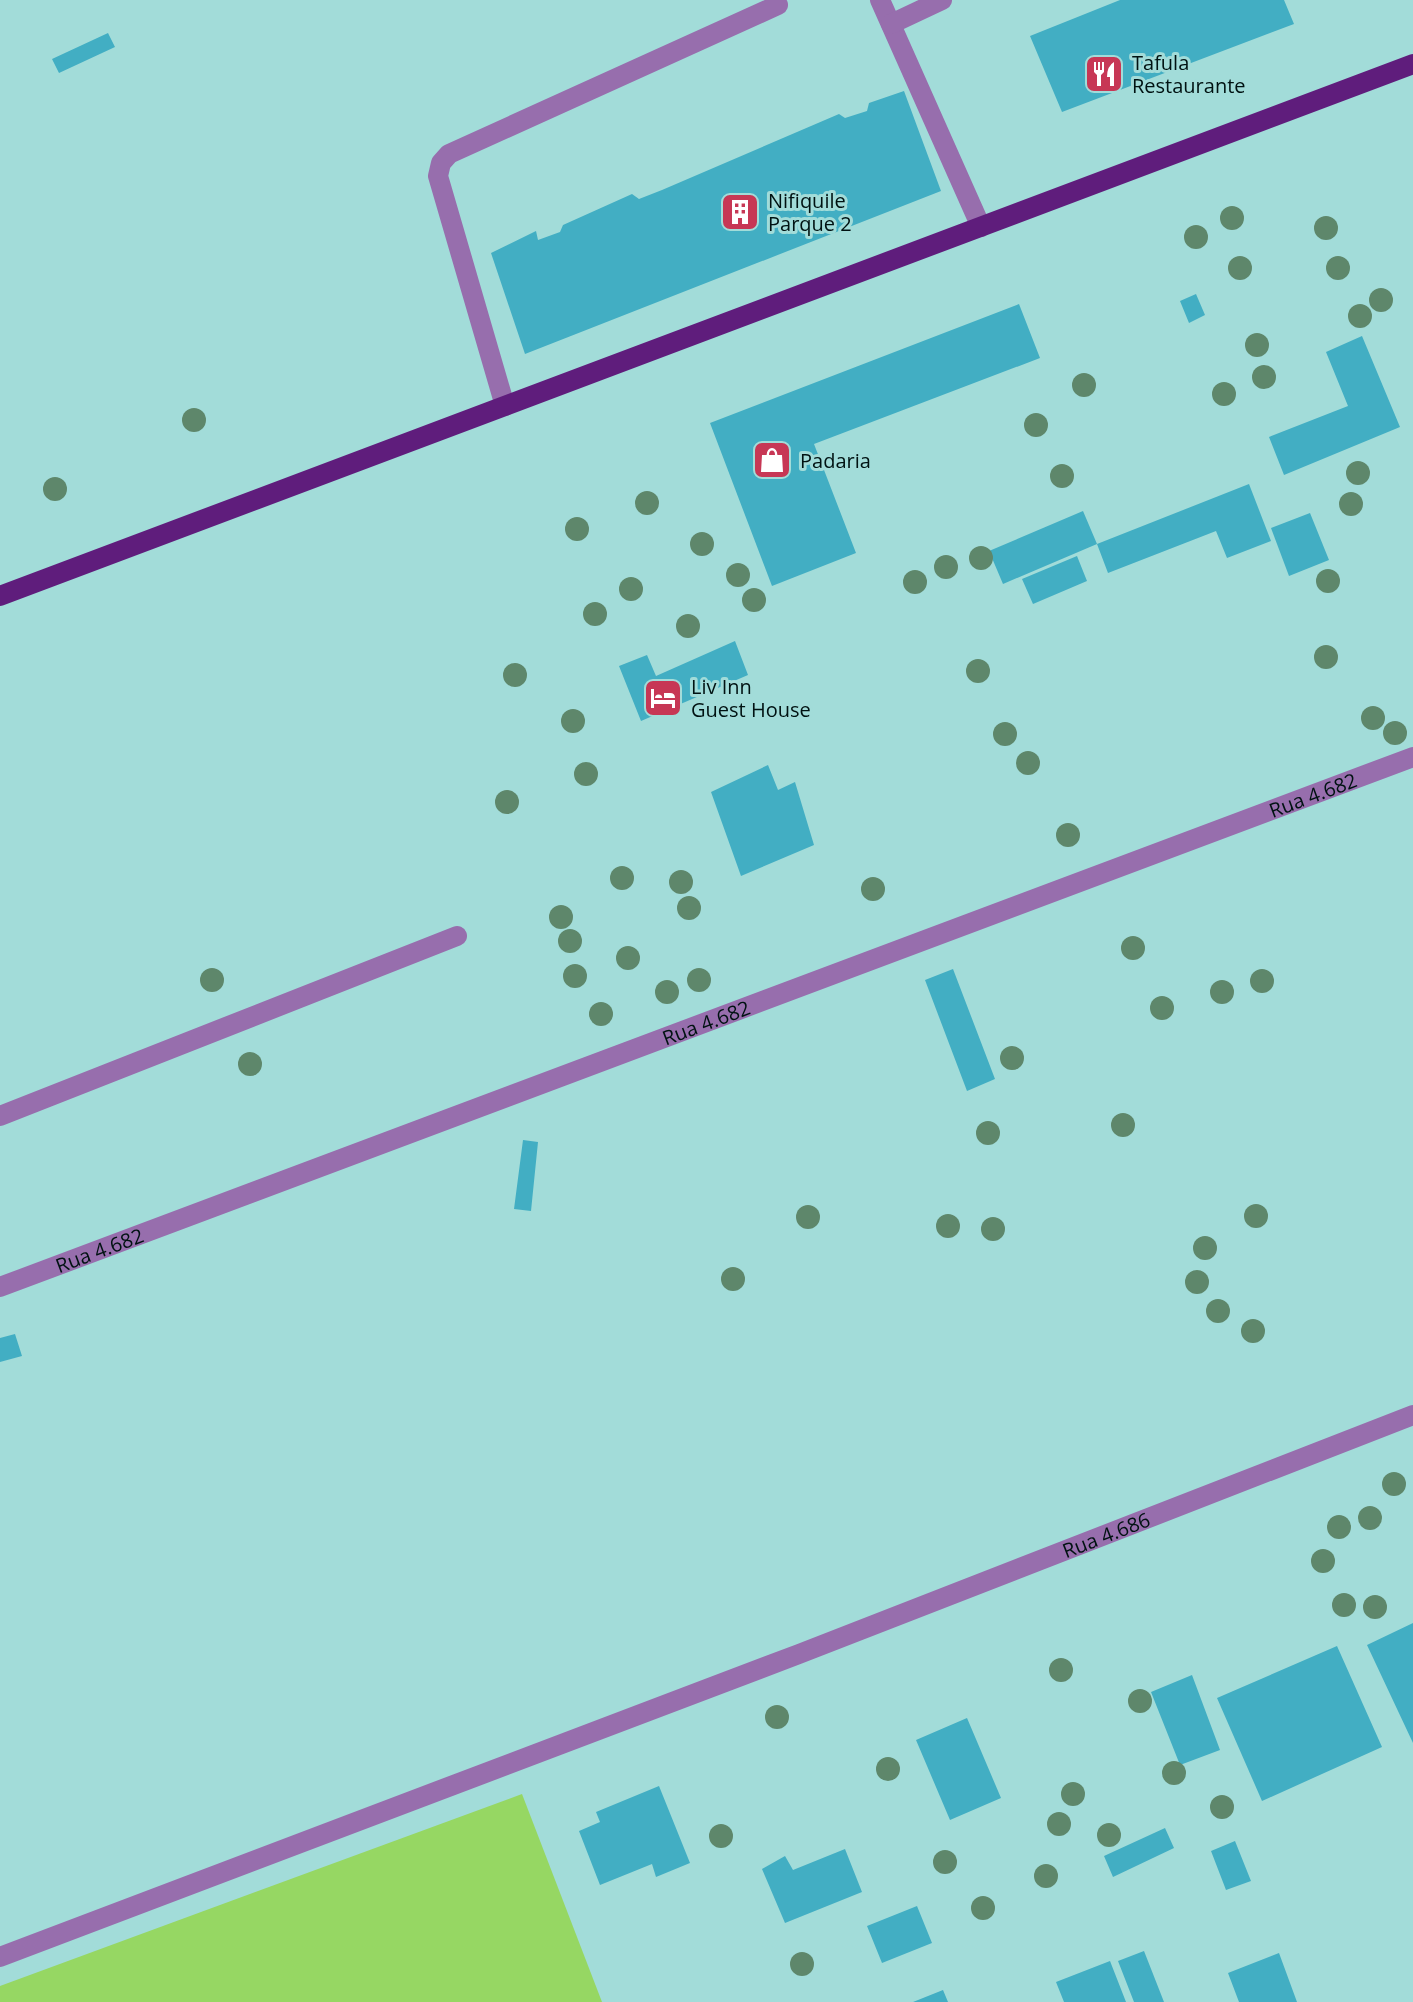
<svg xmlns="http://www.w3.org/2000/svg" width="1413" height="2002" viewBox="0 0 1413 2002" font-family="'Open Sans',sans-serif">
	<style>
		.green { fill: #96d763 }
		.building { fill: #42aec3 }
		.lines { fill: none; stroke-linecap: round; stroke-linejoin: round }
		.minor { stroke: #976ead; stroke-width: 20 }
		.major { stroke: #5f1d7c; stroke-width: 20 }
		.tree { fill: #5e876b }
		.labels { text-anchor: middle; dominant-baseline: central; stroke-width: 6; stroke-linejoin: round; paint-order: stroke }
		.poi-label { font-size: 20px; fill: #001212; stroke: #a2dcd9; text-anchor: start }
		.street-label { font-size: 20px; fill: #001212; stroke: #a2dcd9 }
	</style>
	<rect width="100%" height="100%" fill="#a2dcd9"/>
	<path class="green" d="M522 1794 602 2002H0V1986Z"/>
	<path class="building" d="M1120 0H1284L1294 24 1062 112 1030 36Z
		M108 33 115 47 59 73 52 59Z
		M904 91 941 191 525 354 491 253 536 231 538 240 560 232 563 225 632 194 639 199 662 190 839 114 845 118 867 111 869 103Z
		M1196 294 1205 315 1189 323 1180 301Z
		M1019 304 1040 358 814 444 856 553 772 586 710 423Z
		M1362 336 1400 427 1284 475 1269 437 1348 406 1326 352Z
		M1249 484 1271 541 1227 558 1216 531 1108 573 1097 544Z
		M1083 511 1097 544 1003 584 989 551Z
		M1310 513 1329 560 1289 576 1271 528Z
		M1077 556 1087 581 1033 604 1022 579Z
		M735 641 748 675 641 721 619 666 647 655 656 676Z
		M768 765 778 790 795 782 814 845 741 876 711 792Z
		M953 969 995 1079 967 1091 925 980Z
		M523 1140 538 1142 531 1211 514 1209Z
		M15 1334 22 1356 0 1362V1338Z
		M1413 1623V1743L1367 1645Z
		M1337 1646 1382 1747 1262 1801 1217 1698Z
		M1192 1675 1220 1750 1180 1765 1151 1692Z
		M967 1718 1001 1798 950 1820 916 1740Z
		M659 1786 690 1863 656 1877 652 1864 600 1885 579 1831 600 1822 596 1812Z
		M1165 1828 1174 1848 1113 1877 1104 1856Z
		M1235 1841 1251 1881 1226 1890 1211 1851Z
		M845 1849 862 1892 785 1923 762 1869 785 1856 793 1870Z
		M917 1906 932 1943 882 1963 867 1926Z
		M1144 1951 1164 2002H1134L1118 1961Z
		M1279 1953 1297 2002H1239L1228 1973Z
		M1110 1961 1126 2002H1064L1056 1982Z
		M943 1990 948 2002H913Z"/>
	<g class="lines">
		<g class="minor">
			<path d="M880 0 981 227"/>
			<path d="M891 24 942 0"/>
			<path d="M505 406 438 176 441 163 449 154 778 5"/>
			<path d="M0 1116 457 936"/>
			<path id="s1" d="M0 1287 1413 757"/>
			<path id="s2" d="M0 1957 799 1654 1413 1415"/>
		</g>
		<path class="major" d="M0 596 1413 64"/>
	</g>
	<g class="tree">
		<circle cx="1232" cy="218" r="12"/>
		<circle cx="1326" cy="228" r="12"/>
		<circle cx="1196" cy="237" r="12"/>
		<circle cx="1240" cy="268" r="12"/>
		<circle cx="1338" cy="268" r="12"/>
		<circle cx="1381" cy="300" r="12"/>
		<circle cx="1360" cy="316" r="12"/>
		<circle cx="1257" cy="345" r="12"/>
		<circle cx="1264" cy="377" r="12"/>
		<circle cx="1084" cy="385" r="12"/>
		<circle cx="1224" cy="394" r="12"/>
		<circle cx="194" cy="420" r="12"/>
		<circle cx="1036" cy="425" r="12"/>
		<circle cx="1358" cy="473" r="12"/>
		<circle cx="1062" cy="476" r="12"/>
		<circle cx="55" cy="489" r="12"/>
		<circle cx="647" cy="503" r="12"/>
		<circle cx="1351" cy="504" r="12"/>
		<circle cx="577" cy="529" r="12"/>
		<circle cx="702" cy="544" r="12"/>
		<circle cx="981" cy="558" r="12"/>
		<circle cx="946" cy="567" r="12"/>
		<circle cx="738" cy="575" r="12"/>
		<circle cx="1328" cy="581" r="12"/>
		<circle cx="915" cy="582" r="12"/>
		<circle cx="631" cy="589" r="12"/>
		<circle cx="754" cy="600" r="12"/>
		<circle cx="595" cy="614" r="12"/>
		<circle cx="688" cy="626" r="12"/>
		<circle cx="1326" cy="657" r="12"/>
		<circle cx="978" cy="671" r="12"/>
		<circle cx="515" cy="675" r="12"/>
		<circle cx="1373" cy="718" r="12"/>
		<circle cx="573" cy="721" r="12"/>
		<circle cx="1395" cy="733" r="12"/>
		<circle cx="1005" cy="734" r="12"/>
		<circle cx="1028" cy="763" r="12"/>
		<circle cx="586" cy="774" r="12"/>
		<circle cx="507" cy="802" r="12"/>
		<circle cx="1068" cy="835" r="12"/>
		<circle cx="622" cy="878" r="12"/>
		<circle cx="681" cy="882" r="12"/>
		<circle cx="873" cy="889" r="12"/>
		<circle cx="689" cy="908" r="12"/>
		<circle cx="561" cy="917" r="12"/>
		<circle cx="570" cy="941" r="12"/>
		<circle cx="1133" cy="948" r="12"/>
		<circle cx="628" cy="958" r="12"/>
		<circle cx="575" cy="976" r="12"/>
		<circle cx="212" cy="980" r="12"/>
		<circle cx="699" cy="980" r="12"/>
		<circle cx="1262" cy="981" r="12"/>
		<circle cx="667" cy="992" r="12"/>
		<circle cx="1222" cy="992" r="12"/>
		<circle cx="1162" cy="1008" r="12"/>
		<circle cx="601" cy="1014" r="12"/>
		<circle cx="1012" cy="1058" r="12"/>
		<circle cx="250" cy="1064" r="12"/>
		<circle cx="1123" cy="1125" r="12"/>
		<circle cx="988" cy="1133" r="12"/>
		<circle cx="1256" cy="1216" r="12"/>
		<circle cx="808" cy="1217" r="12"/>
		<circle cx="948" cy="1226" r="12"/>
		<circle cx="993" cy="1229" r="12"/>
		<circle cx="1205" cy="1248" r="12"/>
		<circle cx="733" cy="1279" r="12"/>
		<circle cx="1197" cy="1282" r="12"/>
		<circle cx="1218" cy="1311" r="12"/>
		<circle cx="1253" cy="1331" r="12"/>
		<circle cx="1394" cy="1484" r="12"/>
		<circle cx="1370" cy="1518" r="12"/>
		<circle cx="1339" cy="1527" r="12"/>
		<circle cx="1323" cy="1561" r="12"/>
		<circle cx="1344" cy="1605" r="12"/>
		<circle cx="1375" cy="1607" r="12"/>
		<circle cx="1061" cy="1670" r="12"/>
		<circle cx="1140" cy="1701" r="12"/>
		<circle cx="777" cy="1717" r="12"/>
		<circle cx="888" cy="1769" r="12"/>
		<circle cx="1174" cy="1773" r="12"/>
		<circle cx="1073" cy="1794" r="12"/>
		<circle cx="1222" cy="1807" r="12"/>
		<circle cx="1059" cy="1824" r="12"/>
		<circle cx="1109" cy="1835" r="12"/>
		<circle cx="721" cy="1836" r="12"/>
		<circle cx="945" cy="1862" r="12"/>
		<circle cx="1046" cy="1876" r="12"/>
		<circle cx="983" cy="1908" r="12"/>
		<circle cx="802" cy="1964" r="12"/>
	</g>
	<defs>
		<g id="restaurant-square" transform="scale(2)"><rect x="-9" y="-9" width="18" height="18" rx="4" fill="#c73755" stroke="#a2dcd9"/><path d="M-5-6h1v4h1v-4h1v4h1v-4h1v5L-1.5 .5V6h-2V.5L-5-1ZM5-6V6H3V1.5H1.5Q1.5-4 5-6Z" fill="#fff"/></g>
		<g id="building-square" transform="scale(2)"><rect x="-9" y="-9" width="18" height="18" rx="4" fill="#c73755" stroke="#a2dcd9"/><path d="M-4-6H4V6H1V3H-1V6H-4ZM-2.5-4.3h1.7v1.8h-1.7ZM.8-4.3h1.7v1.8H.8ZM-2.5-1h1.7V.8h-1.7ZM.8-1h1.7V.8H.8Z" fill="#fff"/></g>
		<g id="shop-square" transform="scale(2)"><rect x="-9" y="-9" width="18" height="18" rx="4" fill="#c73755" stroke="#a2dcd9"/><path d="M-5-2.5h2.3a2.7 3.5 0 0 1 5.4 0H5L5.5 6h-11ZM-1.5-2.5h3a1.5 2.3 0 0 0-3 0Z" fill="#fff"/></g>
		<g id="hotel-square" transform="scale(2)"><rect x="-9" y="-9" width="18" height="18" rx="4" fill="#c73755" stroke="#a2dcd9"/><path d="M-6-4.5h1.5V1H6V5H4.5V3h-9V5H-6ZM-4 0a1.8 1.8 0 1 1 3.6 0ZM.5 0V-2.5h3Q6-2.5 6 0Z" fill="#fff"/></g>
	</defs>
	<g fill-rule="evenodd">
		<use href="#restaurant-square" x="1104" y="74"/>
		<use href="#building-square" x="740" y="212"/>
		<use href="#shop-square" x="772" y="460"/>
		<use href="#hotel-square" x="663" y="698"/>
	</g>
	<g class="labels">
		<g class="poi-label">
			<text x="1132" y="62">Tafula<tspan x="1132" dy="23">Restaurante</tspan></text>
			<text x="768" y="200">Nifiquile<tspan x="768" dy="23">Parque 2</tspan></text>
			<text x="800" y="460">Padaria</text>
			<text x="691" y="686">Liv Inn<tspan x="691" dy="23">Guest House</tspan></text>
		</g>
		<g class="street-label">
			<text stroke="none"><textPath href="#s1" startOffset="1402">Rua 4.682</textPath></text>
			<text stroke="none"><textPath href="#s1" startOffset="754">Rua 4.682</textPath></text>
			<text stroke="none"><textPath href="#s1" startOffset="106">Rua 4.682</textPath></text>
			<text stroke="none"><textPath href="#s2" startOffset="1184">Rua 4.686</textPath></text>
		</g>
	</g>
</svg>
